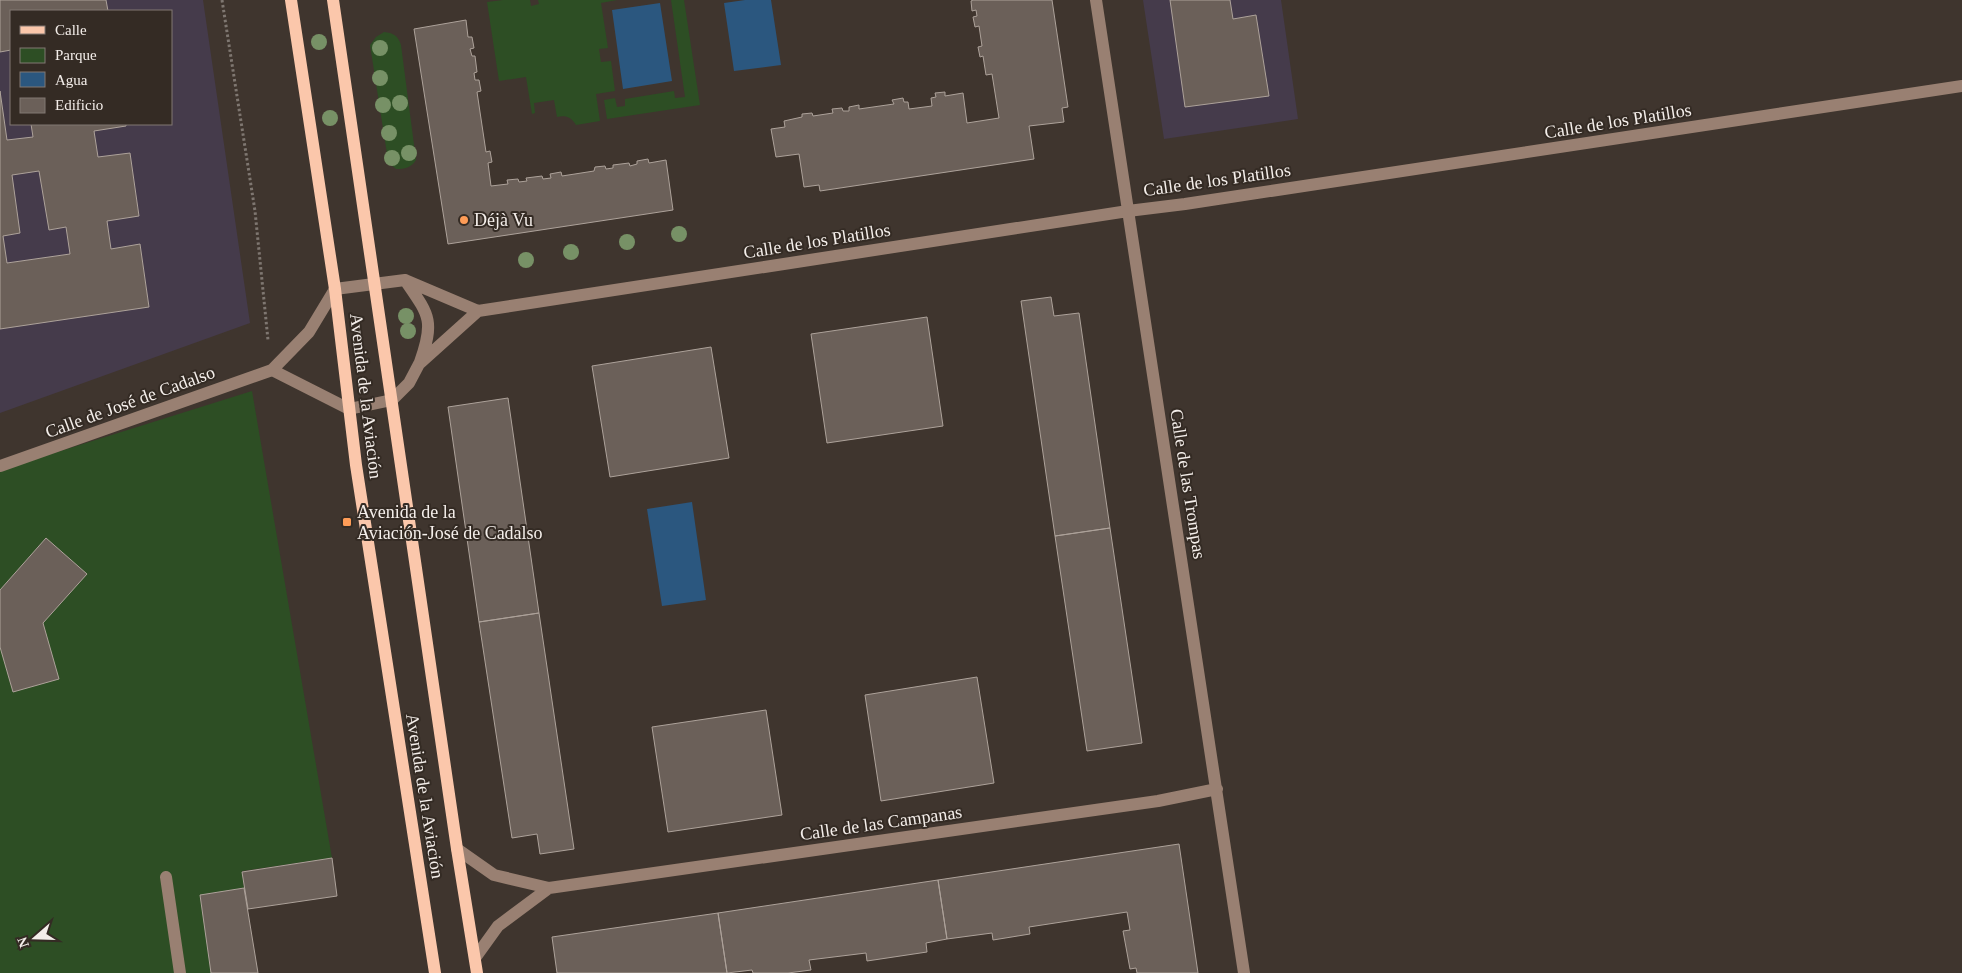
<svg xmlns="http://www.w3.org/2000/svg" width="1962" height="973" viewBox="0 0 1962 973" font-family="'Times New Roman',serif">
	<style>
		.education { fill: #453b4b; fill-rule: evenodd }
		.green { fill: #2d4e24 }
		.water { fill: #2b577f }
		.building { fill: #6b6059; stroke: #ada29a; fill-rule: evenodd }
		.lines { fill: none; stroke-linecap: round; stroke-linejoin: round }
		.path { stroke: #7f7771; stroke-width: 3; stroke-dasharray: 2.5 2.5; stroke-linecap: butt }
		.minor { stroke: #998072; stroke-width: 12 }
		.major { stroke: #fbc7ab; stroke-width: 12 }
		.tree { fill: #779166 }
		.poi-dot { fill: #fe9c57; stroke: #342b24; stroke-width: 2 }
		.labels { text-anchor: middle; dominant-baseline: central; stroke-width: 4; stroke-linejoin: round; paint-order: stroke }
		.street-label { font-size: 18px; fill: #f4eeea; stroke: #342b24 }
		.poi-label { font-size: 18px; fill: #f4eeea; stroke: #342b24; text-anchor: start }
	</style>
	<rect width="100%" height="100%" fill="#3f352e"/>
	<path class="education" d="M0 0H203L250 323 0 413ZM11 11H171V124H11Z
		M1143 0H1281L1298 119 1164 139Z"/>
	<path class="green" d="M503 0H530L531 6 539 4 538 0H617L601 3 608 48 599 49 601 62 611 61 615 91 596 94 600 121 576 125C571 117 566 115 557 117L554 100 534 103 535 113 532 114 526 77 499 81 487 2Z
		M671 0H684L700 105 607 119 604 100 615 98 617 107 625 106V99L674 91 675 98 685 97Z
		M384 32C393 33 398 35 401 45L416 160C411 168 405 169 396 169L391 165 387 154 370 45 376 37Z
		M252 391 332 858 242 871 244 888 200 895 211 973H0V470Z"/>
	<path class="water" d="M745 0H771L781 65 734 71 724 3Z
		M660 3 672 81 623 89 612 10Z
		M692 502 706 600 662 606 647 509Z"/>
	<path class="building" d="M0 0H106L108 11H11V50L0 52Z
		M973 0H1052L1068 107 1062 108 1064 122 1029 126 1034 159 820 191 819 185 804 187 799 154 776 157 771 129 785 127 784 121 802 117V114L812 113 813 116 833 113 832 109 842 108 843 111H849V107L859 105V109L894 104 892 100 903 98 904 102H908L909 109 932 106 931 98 936 97 935 93 945 92V96L963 93 967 123 999 118 992 74 986 75 983 56 980 57 978 47 982 46 979 26 975 27 973 17 977 16 976 10 972 11 971 1Z
		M1170 0H1230L1233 19 1256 15 1269 96 1185 107Z
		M466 20 468 37H472L474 48 470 49 472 56H475L477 72 474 73 475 80H479L481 91 477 92 486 152 490 151 492 162 488 163 491 186 508 184 507 180 518 179 519 182 527 181 526 178 542 176 543 179 551 178 550 174 561 172 562 176 594 171 595 167 605 166 606 169 613 168V165L629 163 630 166 637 164V161L648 159 649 163 666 160 673 210 448 244 414 29Z
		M0 91 7 140 33 137 31 124H126V126L94 131 98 157 130 153 139 216 107 221 111 249 140 244 149 307 0 329ZM39 171 49 230 66 227 70 254 7 263 3 236 20 233 12 175Z
		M1051 297 1054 316 1079 313 1110 528 1055 536 1021 301Z
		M927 317 943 426 827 443 811 334Z
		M711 347 729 458 610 477 592 366Z
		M508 398 539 613 479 622 448 407Z
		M1110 528 1142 743 1087 751 1055 536Z
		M46 538 87 574 43 623 59 679 13 692 0 647V590Z
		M539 613 574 849 540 854 537 834 512 838 479 622Z
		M977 677 994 783 881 801 865 695Z
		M766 710 782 815 668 832 652 727Z
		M1179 844 1198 973H1137L1136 968 1130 969 1123 931 1130 930 1127 912 1029 927 1030 934 993 940 992 933 947 939 938 880Z
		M332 858 337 896 248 909 242 872Z
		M938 880 947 939 926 943 927 952 867 961 866 953 809 960 811 970 788 973H753L752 970 727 973 718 913Z
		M244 888 258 973H211L200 895Z
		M718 913 727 973H557L552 937Z"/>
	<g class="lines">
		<path class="path" d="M222 0 255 211 268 340"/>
		<path class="minor" d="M1096 0 1244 973
			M405 280C429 315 435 320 420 362
			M478 311 1128 211 1185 204 1962 86
			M272 370 349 409 392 400 409 383 419 364 478 311
			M0 466 272 370 309 332 335 289 405 280 478 311
			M457 849 494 875 549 888 1158 801 1217 789
			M166 877 180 973
			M475 958 498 926 549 888"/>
		<path class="major" d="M291 0 335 289 356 465 435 973
			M333 0 457 849 477 973"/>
	</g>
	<g class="tree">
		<circle cx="319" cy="42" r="8"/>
		<circle cx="380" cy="48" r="8"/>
		<circle cx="380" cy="78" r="8"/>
		<circle cx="400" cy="103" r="8"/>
		<circle cx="383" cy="105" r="8"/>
		<circle cx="330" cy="118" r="8"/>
		<circle cx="389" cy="133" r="8"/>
		<circle cx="409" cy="153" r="8"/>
		<circle cx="392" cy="158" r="8"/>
		<circle cx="679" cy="234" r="8"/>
		<circle cx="627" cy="242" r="8"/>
		<circle cx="571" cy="252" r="8"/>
		<circle cx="526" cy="260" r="8"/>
		<circle cx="406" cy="316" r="8"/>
		<circle cx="408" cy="331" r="8"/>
	</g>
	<g class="poi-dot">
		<circle cx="464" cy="220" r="5"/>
		<rect x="342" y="517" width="10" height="10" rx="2.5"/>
	</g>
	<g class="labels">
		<g class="street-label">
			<text transform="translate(1618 121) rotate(-9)">Calle de los Platillos</text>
			<text transform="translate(1217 180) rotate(-8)">Calle de los Platillos</text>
			<text transform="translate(817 241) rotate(-9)">Calle de los Platillos</text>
			<text transform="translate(366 396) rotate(83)">Avenida de la Aviación</text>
			<text transform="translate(130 402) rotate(-20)">Calle de José de Cadalso</text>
			<text transform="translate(1188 484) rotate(81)">Calle de las Trompas</text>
			<text transform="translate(425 796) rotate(81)">Avenida de la Aviación</text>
			<text transform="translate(881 823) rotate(-8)">Calle de las Campanas</text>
		</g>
		<g class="poi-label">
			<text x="474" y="220">Déjà Vu</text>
			<text x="357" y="512">Avenida de la<tspan x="357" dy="21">Aviación-José de Cadalso</tspan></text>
		</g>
	</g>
	<rect x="10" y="10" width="162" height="115" fill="#342b24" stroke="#817973"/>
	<rect x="20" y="26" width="25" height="8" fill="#fbc7ab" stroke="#817973"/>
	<text x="55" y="35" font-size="15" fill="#f4eeea">Calle</text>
	<rect x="20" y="48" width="25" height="15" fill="#2d4e24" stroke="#817973"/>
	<text x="55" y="60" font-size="15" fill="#f4eeea">Parque</text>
	<rect x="20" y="72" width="25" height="15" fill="#2b577f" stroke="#817973"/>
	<text x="55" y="85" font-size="15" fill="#f4eeea">Agua</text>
	<rect x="20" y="98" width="25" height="15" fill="#6b6059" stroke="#817973"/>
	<text x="55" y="110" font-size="15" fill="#f4eeea">Edificio</text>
	<g transform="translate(35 938) rotate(250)" stroke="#342b24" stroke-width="4" paint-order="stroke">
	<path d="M0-4L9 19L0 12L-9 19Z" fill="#f4eeea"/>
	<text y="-8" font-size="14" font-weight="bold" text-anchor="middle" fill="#f4eeea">N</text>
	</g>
</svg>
